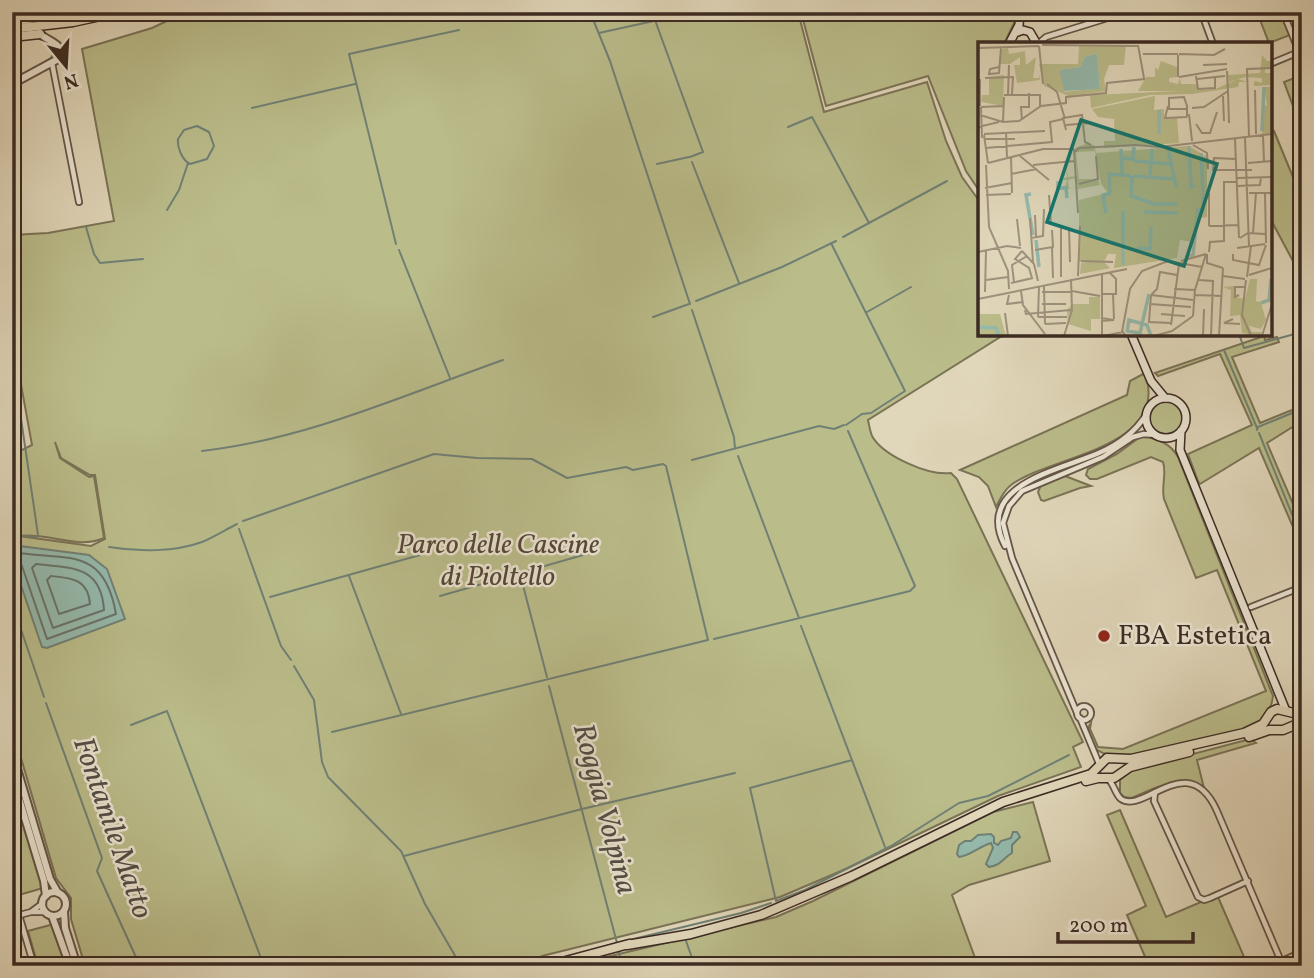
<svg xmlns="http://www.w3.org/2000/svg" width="1314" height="978" viewBox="0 0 1314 978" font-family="Vollkorn,serif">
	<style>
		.green { fill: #babc8a; stroke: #7a7356; stroke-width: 2; fill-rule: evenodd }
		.water { fill: #94b9ac; stroke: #708075; stroke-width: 2 }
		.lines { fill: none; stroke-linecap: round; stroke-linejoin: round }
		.shore { stroke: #687268; stroke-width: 2 }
		.stream { stroke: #708075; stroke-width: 2 }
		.minor-casing { stroke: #645548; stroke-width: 8 }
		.tertiary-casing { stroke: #645548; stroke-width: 10 }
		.secondary-casing { stroke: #3b2a23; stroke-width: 10 }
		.primary-casing { stroke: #3b2a23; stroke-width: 11 }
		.trunk-casing { stroke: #3b2a23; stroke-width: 11 }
		.minor { stroke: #ebe4d2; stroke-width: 4.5 }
		.tertiary { stroke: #ebe4d2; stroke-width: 6 }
		.secondary { stroke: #ebe4d2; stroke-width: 7 }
		.primary { stroke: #e0d6b9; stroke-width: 8 }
		.trunk { stroke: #e0d6b9; stroke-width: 8 }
		.poi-dot { fill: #8f2418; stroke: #ebe4d2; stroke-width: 2.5 }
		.labels { text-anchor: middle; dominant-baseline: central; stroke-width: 5; stroke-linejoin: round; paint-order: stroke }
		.park-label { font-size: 28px; font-style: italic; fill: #544738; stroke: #ebe4d2 }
		.poi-label { font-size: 28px; fill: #3b2a23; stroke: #ebe4d2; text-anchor: start }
		.water-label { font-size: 30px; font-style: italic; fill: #514e45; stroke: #ebe4d2 }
		.inset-river { fill: none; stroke: #94b9ac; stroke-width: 3.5 }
		.inset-road { fill: none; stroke: #9e917d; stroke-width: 2 }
		.view { fill: #0f766e; fill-opacity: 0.15; stroke: #0f766e; stroke-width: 3.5 }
		.inset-edge { fill: none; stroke: #3b2a23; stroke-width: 3.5 }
	</style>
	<rect width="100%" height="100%" fill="#e0d6b9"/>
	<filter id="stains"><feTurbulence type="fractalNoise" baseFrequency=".00286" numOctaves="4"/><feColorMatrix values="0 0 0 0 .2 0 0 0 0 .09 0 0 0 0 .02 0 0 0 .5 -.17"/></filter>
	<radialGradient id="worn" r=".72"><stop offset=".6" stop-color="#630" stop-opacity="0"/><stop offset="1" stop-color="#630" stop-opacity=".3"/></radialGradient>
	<path class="green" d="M186 12H798L824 112 927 82 946 141 962 177 980 202V334H1005L868 420C869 425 870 431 872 436 883 456 929 476 951 473L957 479 1083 742 1073 747 1081 767 998 796 848 868 780 897 542 956 527 966H85L71 919V898L56 878 14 734 13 726 20 710 12 702V535H17L12 534V455L32 445 12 335V235L48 233 114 221 82 49 152 28ZM55 442 61 458 90 475H95L105 539 91 546 19 536C47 532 78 550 104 538L94 476 89 477 60 458Z
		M801 12H1015L1014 23 1004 44H980V192L966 171 928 76 826 106Z
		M1257 12H1280L1290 35 1269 43Z
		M1302 75V112L1296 114 1284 82Z
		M1274 131 1302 199V278L1270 218V132Z
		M1264 336 1265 340 1277 337 1279 342 1232 357 1260 423 1302 406V421L1267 443 1302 525V548L1259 448 1200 484 1198 481 1188 454 1252 425 1220 354 1158 376 1155 373Z
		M1145 373C1171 449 1051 455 1011 485 1004 490 1000 499 996 507L988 486 979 477 960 470 1127 395 1130 381Z
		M1148 418a18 18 0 1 1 36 0a18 18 0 1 1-36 0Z
		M1140 437C1155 436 1171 444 1178 457L1273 696C1272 709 1263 720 1253 728L1122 757C1115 754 1110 755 1103 753 1091 749 1084 731 1091 723L1090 729 1098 747 1123 749 1266 691 1217 570 1196 578 1164 499C1161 486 1167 474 1163 462L1151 457 1097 479H1090L1086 475 1088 469 1117 454Z
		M1065 476 1091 486 1080 488 1044 501 1041 500 1038 492 1041 485Z
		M1250 739 1256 743 1197 760 1204 788C1178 774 1156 788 1131 798L1124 797 1120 793V780L1132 770Z
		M12 780 43 888 12 897Z
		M1033 802 1050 861 969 885 952 895 978 966H568L776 917 813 901 993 812Z
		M1120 810 1166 917 1201 902 1218 897 1248 966H1149L1127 915 1146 906 1107 815Z
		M54 924 67 966H38L28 931Z"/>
	<path class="water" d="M12 545 89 555 107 569 125 619 47 648 42 647 12 559Z
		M1013 832H1017L1020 837 1012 845V853C1003 858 1002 865 989 867L986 864 993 848 991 843C980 846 970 856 959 857L957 854 959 845 965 841H971L978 835 991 834 994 837V843L998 845 1001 841 1011 838Z"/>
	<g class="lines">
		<path class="shore" d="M12 552C66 561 104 545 116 614L47 639 22 566 18 562 12 561
			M36 564C71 568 101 565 104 610L53 628 32 568Z
			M51 576C72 578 88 579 90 604L59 614 47 580Z"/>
		<path class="stream" d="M590 12 610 61 690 304
			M655 20 703 152 690 157
			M599 33 690 13
			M21 76 51 58 53 53
			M252 108 355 84
			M197 126 209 132 214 146 207 159 190 164C182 160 177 147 178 139L184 130Z
			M788 127 812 117 869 223
			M692 162 739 283
			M657 164 689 157
			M167 210 179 190 188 163
			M86 227 94 254 100 263 143 259
			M843 237 947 181
			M831 243 905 391 871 413 862 414 846 425
			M396 244 349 54 459 30
			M399 250 450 378
			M696 301 782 267 836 241
			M692 310 734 437 735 449
			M867 312 911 287
			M653 317 689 304
			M1239 334 1244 348 1302 332
			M1224 350 1257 428
			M12 357 38 535
			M1257 430 1258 427 1302 409
			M1259 433 1302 539
			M202 451C307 439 404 395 503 360
			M738 456 799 618
			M692 460 819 426 834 429 844 425
			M243 521 434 454 477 458 532 459 567 478 626 467 633 470 663 464 666 466 708 640
			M239 529 281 646 291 660
			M12 535 37 537
			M109 547C138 552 175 552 202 542 214 537 225 530 237 524
			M520 574 547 677
			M349 576 401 714
			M440 596 597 551
			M270 597 420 555
			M12 603 44 697
			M801 626 885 847
			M714 639 910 591 915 586 848 431
			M294 666 314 700 322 762 328 777 401 851 425 904 461 966
			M549 686 617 943
			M46 703 102 858 97 871 140 966
			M131 725 167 711 264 966
			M332 732 708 640
			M852 760 750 788 776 901 805 890 891 846 959 803 988 796 1069 755
			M404 856 582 809 735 773
			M686 941 695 966
			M1174 958 1179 966
			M538 966 617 943 741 913 771 903
			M588 966 620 957 619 951"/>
		<g class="minor-casing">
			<path id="minor" d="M1283 12 1302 59
				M1202 14 1213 44
				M1292 34 1302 30
				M1038 44 1046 37 1127 12
				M52 63 79 202
				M1270 64 1299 52
				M1005 546C973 484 1062 470 1101 452 1119 444 1135 432 1146 415
				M1251 607 1302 587
				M1077 713a7 7 0 1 1 14 0a7 7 0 1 1-14 0Z
				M1077 713 1012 558 1003 523 1009 506 1022 491 1103 457 1133 437 1144 434 1156 435
				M1080 718 1100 766
				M1109 780C1114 785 1116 795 1121 799 1144 815 1188 747 1217 811L1283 966
				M1155 792 1154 801 1198 897 1204 900 1210 898 1248 881
				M43 903 31 912H46
				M19 915 34 966
				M12 917 31 912
				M1271 966 1302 952"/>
		</g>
		<g class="tertiary-casing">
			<path id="tertiary" d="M12 84 60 58C64 43 49 42 40 34
				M12 752 50 879 58 893
				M12 775 44 881 46 896
				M42 904a12 12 0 1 1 24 0a12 12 0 1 1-24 0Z
				M64 911 65 928 77 966
				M52 916 70 966"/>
		</g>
		<g class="secondary-casing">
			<path id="secondary" d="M1015 33 1023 30 1030 32 1037 44
				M1009 44 1019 25 1020 12
				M1131 334 1151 381 1165 398
				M1146 418a20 20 0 1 1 40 0a20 20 0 1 1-40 0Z
				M1181 431 1180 450 1286 711"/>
		</g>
		<g class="primary-casing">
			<path id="primary" d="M12 37 40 34
				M1249 737 1269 730H1283L1302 722
				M1086 781 1098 778H1114L1130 767 1189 752
				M627 945 691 934 761 915 852 876 1003 802 1091 774 1107 758 1131 759 1244 733 1263 724 1271 712 1277 709 1302 715
				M547 966 629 944"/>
		</g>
		<g class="trunk-casing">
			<path id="trunk" d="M12 21 81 12
				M12 29 73 22 119 12"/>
		</g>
		<use href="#minor" class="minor"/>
		<use href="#tertiary" class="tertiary"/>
		<use href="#secondary" class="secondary"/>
		<use href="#primary" class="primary"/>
		<use href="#trunk" class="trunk"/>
	</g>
	<circle class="poi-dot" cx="1104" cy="636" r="7"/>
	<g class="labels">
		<g class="park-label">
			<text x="498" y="545">Parco delle Cascine<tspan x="498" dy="32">di Pioltello</tspan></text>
		</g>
		<g class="poi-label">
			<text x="1118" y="636">FBA Estetica</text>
		</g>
		<g class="water-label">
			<text transform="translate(604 809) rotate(75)">Roggia Volpina</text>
			<text transform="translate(112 828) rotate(71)">Fontanile Matto</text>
		</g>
	</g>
	<g transform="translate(978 42)">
		<rect width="294" height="294" fill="#e0d6b9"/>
		<path d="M148 3 146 23H131L126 37 128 49 92 54 90 61 91 54 66 44 61 22H100L101 4ZM119 12 122 46 87 50 81 28 102 25 108 14ZM30 6 31 12 47 9 48 23 58 15 55 36H61V30L62 38 39 41 36 23H42V15L32 22H22L24 7ZM284 13 289 19H294L293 26 287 27V31H294V43L276 44V39L284 41V36L267 35 260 37 269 40H261L260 45 214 52 172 53 113 66 112 53 203 49H160L168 35H177V25L180 28 183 19 199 25V35L191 36V40L200 42 202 36 203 42H219V48L238 47 259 37 251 40 250 33 282 31ZM26 33 25 64 3 60 4 53H11V35ZM286 45H294V91L284 93 285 65 289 63ZM177 54 176 68 186 67V76H199L201 101 126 106V99H137L136 77 120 75 114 67ZM108 102 116 103 118 111 211 104 229 115V175L218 177 215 200 202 198 199 216 136 226 138 212H130L126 220 132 226 102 232 103 221 113 219 101 220V158L130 151 123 142 117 109 98 110 101 137H115L101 142 120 138 122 143 100 147 98 136 90 138 91 146H99L86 147 89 138H81L89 135 88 119 90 135 99 134 97 106ZM272 237H279L278 259 282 260 291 257 293 238 294 260 283 261 288 278 283 287 271 284 274 290H284L283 294 264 291 262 273 244 275 252 274 253 248 245 245 256 244V255L267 257ZM111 255H122V277H113V289L90 282 89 268 94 262H111ZM0 272H22L28 294H0Z" fill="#babc8a" fill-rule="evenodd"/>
		<path d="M119 12 122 47 86 49 81 28 102 25 108 14Z" fill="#94b9ac"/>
		<path class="inset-river" d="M181 68V92M284 89 286 45M211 104 213 145 217 144M190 106 198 145M143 107 144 132M223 111 225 150M143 116 155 117 156 105M156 119 193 122M172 133 174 107M154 134 153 154 176 162H199M156 134 196 137M80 139V146H88L89 156M132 151 131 132 153 134M53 152 48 153 55 193M220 167 225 168V151M145 169V223M166 170 200 171M128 171 125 153 133 151M58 198 61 225M159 206 172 207 173 185M209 214 215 213 220 167M283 261 291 258 293 237M0 285 18 286 21 294M149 289 162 291 171 252M149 290 151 278 169 283 173 294"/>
		<path class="inset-road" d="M64 3 160 4M160 3 166 36M61 4 65 42M0 6 61 4M165 12H200M201 12 236 13 247 7M200 13V35M225 23 249 22M21 25 12 27 11 32 21 31 23 6M249 29 250 50M218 34 220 47 237 46V35M201 35 249 27M7 36 35 35 34 52M219 37 247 34M69 42 79 50 87 77M277 48 278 92M250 50 251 81M26 53H62V64M30 53 31 23M245 54 246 79M2 64V37M190 64 187 76 209 75M3 65 4 96M3 65 26 64M214 66 226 65 250 49M209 67H191V56L206 55 209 64V75M211 72 214 99M2 73 25 80 41 79 63 64 88 61V55L128 51 129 41 167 37M44 78 43 65H51V51M25 80 26 55M218 82 224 91H232L239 70M88 83 112 81M0 85 21 80M88 88 85 76 104 73 107 100 113 103M28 90 29 115M6 92 67 89M6 93 10 121M285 93 286 120M271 94 269 27 294 26M267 96 271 204M6 97H37M257 97 261 196M157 103 182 105 294 92M215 103 229 111 230 127M8 106 74 100 72 80 85 77M96 107 100 171M97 110 101 106 158 103M33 114 34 151M42 114 71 138M10 121 65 107H96M270 121 294 119M8 123 11 185 30 229 31 247M55 123 96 119M234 128H274M235 128 236 116 258 117M33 132 59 127M259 136 294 135M101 142 120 137 118 114M259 144 282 143 283 135M7 146 34 141M271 151H294M287 151 288 201M8 153 33 152M71 153 73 183M57 173 58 195M52 176 55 220M39 177 42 204M231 184V151M231 184 261 183M83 185V235M91 185 92 220M275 191 278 151M53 196 65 194 66 167M262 196 270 191 287 192M74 205 75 236M259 206 287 202M57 208 75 205 74 188M44 209 37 217 51 226 54 236M44 209 56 222 60 239M0 210 29 204 43 206M231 210 232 200 246 199V140H259M229 212V221L245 226M255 212V218L281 223 288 203M103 219 135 220M203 219 228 212M124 232V293M271 233 294 226M100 234 102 184M245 234 267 237M269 235 273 204M8 238 30 235M221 238 235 239 233 294M268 238 264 273 273 294M36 240 34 223 49 214M33 241 55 236M66 244 67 282M196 247 217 248M43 249 45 263 67 292M94 249 122 254M7 250 8 209M64 250H94M125 252H138V237L131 230M135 252 136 277M31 253 29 262 45 260M173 253 171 280 193 281M173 253 179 247 182 230 199 233M173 253 215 258M217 253 244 254M261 253 257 255V245H268M0 257 149 227M64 262H88M172 262 213 265M47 268 48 272 93 268M27 271 30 294M183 272 207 274M215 274 217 248 228 212M60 275 61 245M60 275H89M255 277 246 281 262 282M123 279 136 278 123 276M67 282 88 281M193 283 201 222M144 290 152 247 164 229 190 219 224 225M86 294 94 268 93 237M125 294 145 290 148 294M176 294 194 289 215 274M225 294 226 267M241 294 245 226M284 294 294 262"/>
		<path class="view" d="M103 78 239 122 206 224 69 180Z"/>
		<rect width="294" height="294" class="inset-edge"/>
	</g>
	<rect width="1314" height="978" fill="none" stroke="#e0d6b9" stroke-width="42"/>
	<rect x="14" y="14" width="1286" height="950" fill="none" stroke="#3b2a23" stroke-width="3.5"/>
	<rect x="21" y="21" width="1272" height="936" fill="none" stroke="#3b2a23" stroke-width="2"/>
	<g transform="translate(66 66) rotate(162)" stroke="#ebe4d2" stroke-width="5" paint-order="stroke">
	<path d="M0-5L12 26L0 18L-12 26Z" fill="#3b2a23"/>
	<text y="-10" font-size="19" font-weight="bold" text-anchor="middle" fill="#3b2a23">N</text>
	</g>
	<path d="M1058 932v10h135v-10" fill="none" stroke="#3b2a23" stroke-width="3.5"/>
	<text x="1069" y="932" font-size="21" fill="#3b2a23" stroke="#ebe4d2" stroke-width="5" paint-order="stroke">200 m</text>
	<rect width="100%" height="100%" filter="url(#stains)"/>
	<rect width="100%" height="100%" fill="url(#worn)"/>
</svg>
